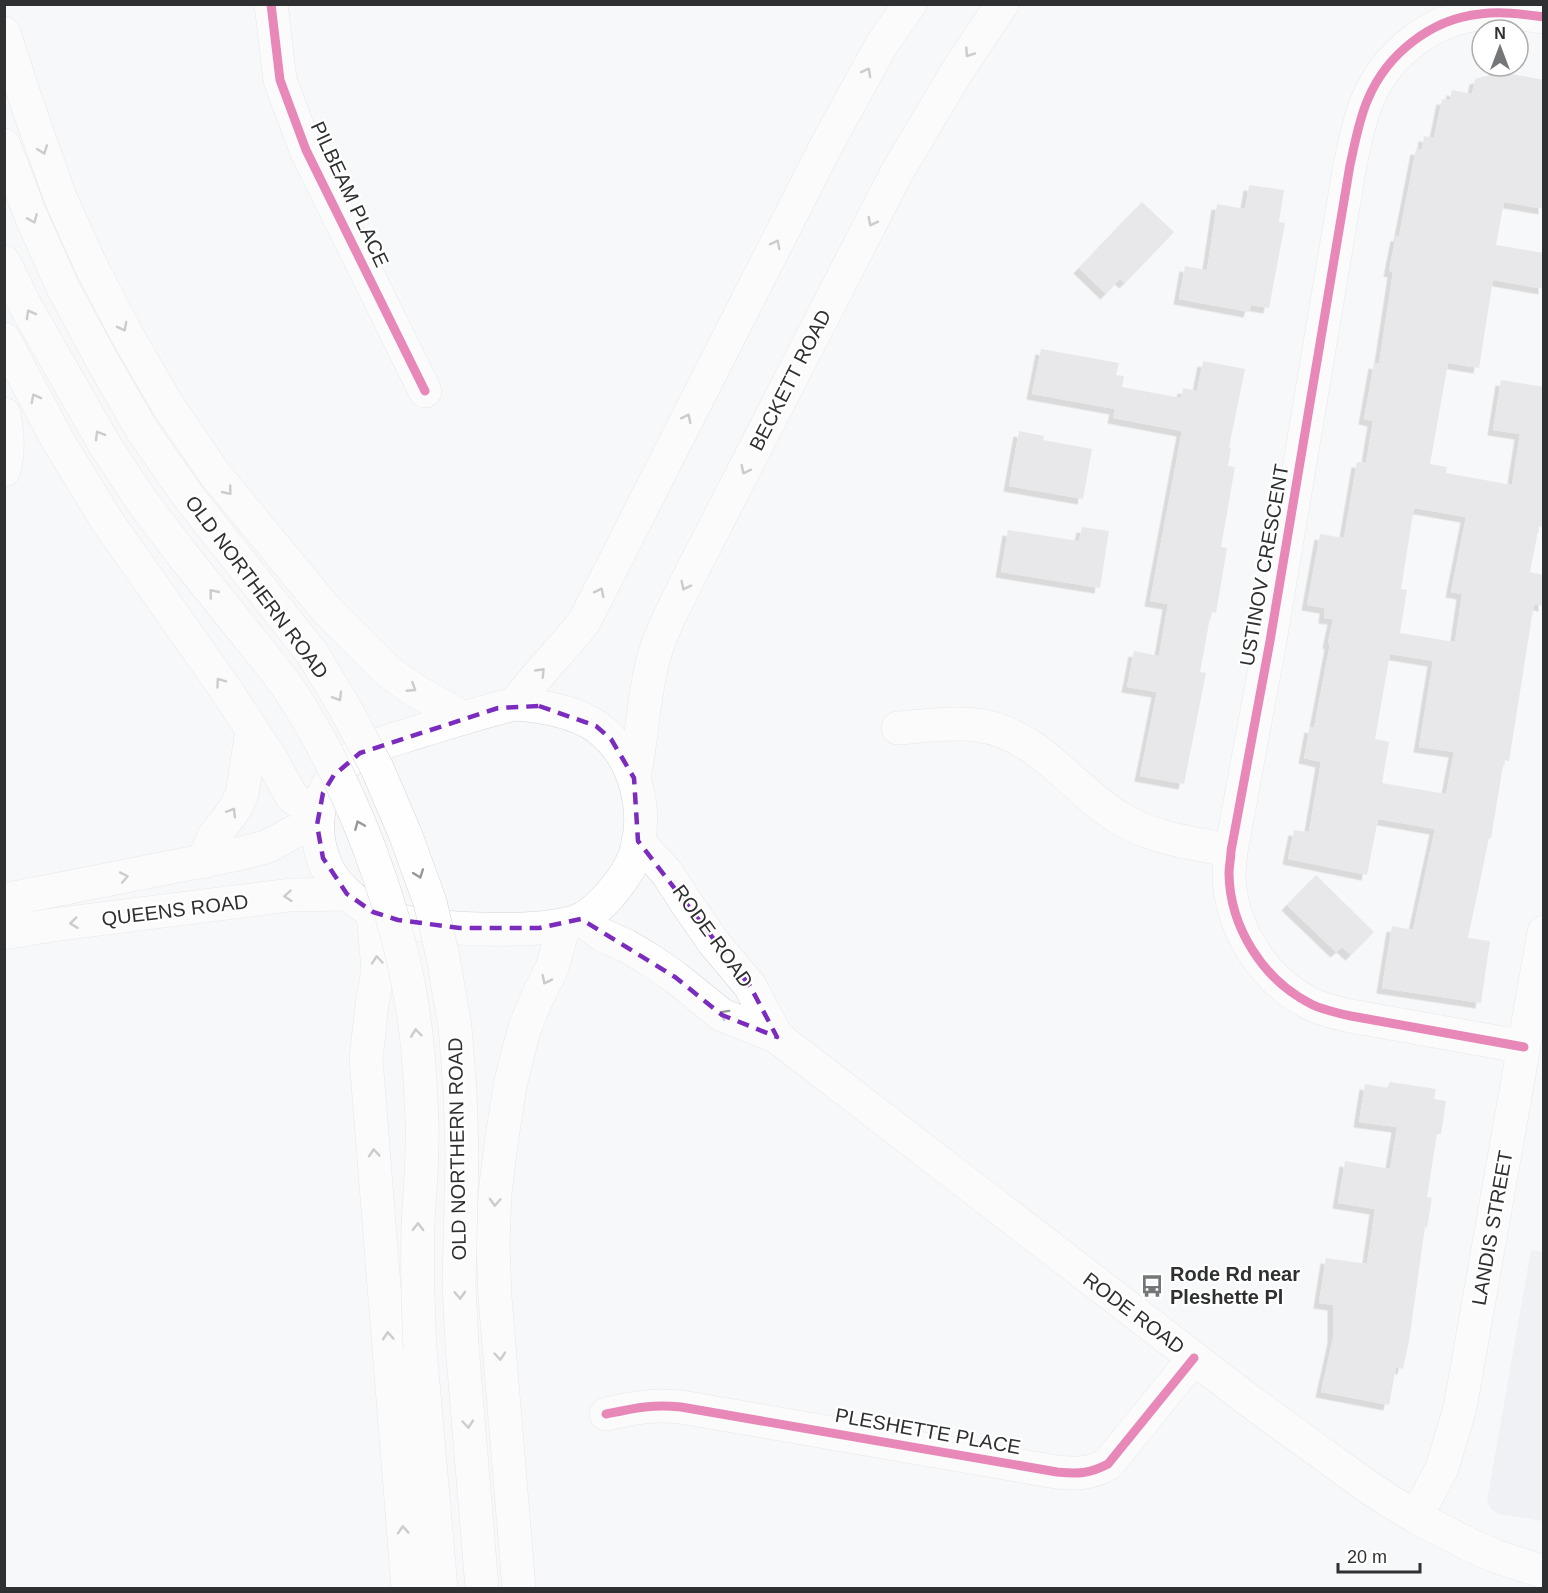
<svg xmlns="http://www.w3.org/2000/svg" width="1548" height="1593" viewBox="0 0 1548 1593" font-family="Arial,sans-serif">
	<style>
		.built { fill: #e6e8ef }
		.building { fill: #d5d5d7; fill-rule: evenodd; filter: url(#shadow) }
		.lines { fill: none; stroke-linecap: round; stroke-linejoin: round }
		.minor-casing { stroke: #d4d5d7; stroke-width: 34 }
		.major-casing { stroke: #d4d5d7; stroke-width: 34 }
		.highway-casing { stroke: #d4d5d7; stroke-width: 34 }
		.minor { stroke: #fefefe; stroke-width: 33 }
		.major { stroke: #fefefe; stroke-width: 33 }
		.highway { stroke: #fefefe; stroke-width: 33 }
		.highway-bridge-casing { stroke: #d4d5d7; stroke-width: 34; stroke-linecap: butt }
		.highway-bridge { stroke: #fefefe; stroke-width: 33 }
		.cycleway-casing { stroke: #fff; stroke-width: 13 }
		.cycleway { stroke: #d6006c; stroke-width: 9 }
		.oneway { stroke: #969798 }
		.marked { fill: none; stroke: #7b2cbf; stroke-width: 4.5; stroke-dasharray: 12 8; stroke-linejoin: round }
		.labels { text-anchor: middle; dominant-baseline: central; stroke-width: 4.5; stroke-linejoin: round; paint-order: stroke }
		.street-label { font-size: 20px; fill: #2f3031; stroke: #fff }
		.poi-label { font-size: 20px; font-weight: bold; fill: #2f3031; stroke: #fff; text-anchor: start }
	</style>
	<defs>
		<filter id="shadow"><feDropShadow dx="-5.5" dy="5.5" stdDeviation="0" flood-color="#0004"/></filter>
	</defs>
	<rect width="100%" height="100%" fill="#f7f8fa"/>
	<path class="built" d="M1531 1250 1544 1252 1543 1521 1498 1514 1490 1508 1487 1501Z"/>
	<path class="building" d="M1501 72 1544 80V209L1504 202 1496 245 1544 253V289L1493 280 1479 368 1448 363 1430 464 1447 467 1446 473 1512 485 1520 434 1493 430 1501 380 1544 387V527L1539 526 1530 572 1544 575V606L1534 604 1509 761 1504 760 1491 838H1489L1468 938 1490 941 1481 1003 1382 988 1392 926 1413 930 1435 829 1378 819 1367 875 1288 859 1294 830 1309 832 1321 762 1304 758 1310 727 1314 728 1330 644 1328 643 1333 619 1324 618 1325 608 1307 605 1312 578 1320 534 1344 538 1357 462 1366 463 1373 421 1364 419 1374 363 1379 364 1393 272 1389 271 1396 236H1399L1416 149 1422 150 1424 136 1434 138 1442 99 1450 100 1452 90 1472 94 1475 79ZM1414 508 1466 517 1451 592 1462 594 1455 642 1400 633 1407 590 1401 589ZM1390 654 1433 661 1419 747 1454 752 1446 794 1382 783 1389 742 1375 739Z
		M1249 185 1284 190 1279 222 1285 223 1269 308 1251 305 1249 312 1179 299 1185 266 1207 270 1217 204 1245 209Z
		M1142 202 1174 232 1125 283 1120 279 1106 294 1079 268Z
		M1041 349 1119 363 1116 375 1124 376 1122 387 1181 398 1183 388 1197 391 1203 361 1245 369 1229 447 1231 448 1228 466 1235 467 1221 547 1227 548 1216 613 1211 612 1200 672 1206 673 1184 784 1140 776 1157 692 1127 687 1134 651 1159 656 1168 604 1150 601 1182 431 1113 418 1115 409 1032 394Z
		M1019 431 1044 436 1043 440 1092 449 1083 499 1009 486Z
		M1082 527 1109 531 1100 588 1001 572 1008 530 1079 541Z
		M1316 875 1374 932 1351 955 1342 947 1336 952 1287 905Z
		M1390 1082 1436 1089 1434 1099 1446 1101 1441 1134H1437L1427 1197 1432 1198 1427 1228 1425 1227 1409 1341 1403 1369 1396 1367 1389 1405 1321 1392 1333 1338V1305L1319 1303 1326 1258 1367 1264 1375 1209 1338 1203 1345 1161 1390 1169 1397 1127 1359 1122 1365 1084 1387 1088Z"/>
	<g class="lines">
		<g class="minor-casing">
			<path id="minor" d="M271 4 280 80 306 150 425 391
				M4 414C8 433 9 451 4 470
				M898 728C924 726 951 722 977 725 1039 733 1071 789 1121 819 1154 839 1195 843 1231 851
				M1524 1047 1351 1016C1337 1013 1323 1010 1311 1004 1263 980 1230 927 1229 874 1229 866 1231 858 1231 851L1270 641 1350 165C1355 143 1359 119 1368 99 1387 54 1431 19 1480 14 1501 11 1522 14 1544 17
				M606 1414C635 1408 652 1404 681 1407L1057 1472C1078 1474 1089 1474 1108 1464L1194 1358
				M1416 1517 1442 1468 1460 1408 1544 932"/>
		</g>
		<g class="major-casing">
			<path id="major" d="M515 704C543 706 574 711 597 727 636 756 650 813 634 858 628 873 619 884 609 896 601 905 592 913 582 919 550 935 433 930 397 920 365 912 332 889 322 855 310 815 323 775 360 753 379 742 403 737 424 730 454 721 484 711 515 704Z
				M515 704C536 675 562 650 584 622L826 146 882 44 910 4
				M634 778C642 739 643 699 653 660 660 632 676 605 688 579L896 174 956 73 1002 4
				M638 841 667 873 687 904 714 943 750 986 777 1037
				M4 900 238 854 266 847 294 832 317 825
				M581 919 602 935 625 945 647 958 675 977 722 1015 777 1037 1247 1399 1364 1484 1388 1500 1416 1517 1472 1546 1495 1556 1544 1572
				M4 933 52 925 290 895 347 894"/>
		</g>
		<g class="highway-casing">
			<path id="highway" d="M4 33 24 95 60 197 92 268 127 335 167 404 214 473 325 608 389 672 414 690 464 718
				M4 145 31 216 63 288 104 364 142 430 188 496 281 614
				M4 262 26 307 106 447 141 500 181 553 250 639
				M4 339 57 439 107 521 224 687 270 757 292 797 318 816
				M203 862 214 836 226 821 236 807 242 794 252 731
				M373 912 378 970 372 1005 366 1059 408 1588
				M462 1345 482 1588
				M420 1349 441 1588
				M519 1588 495 1297 493 1243 495 1193 501 1144 510 1086 518 1053 525 1027 538 996 552 968 564 925"/>
		</g>
		<use href="#minor" class="minor"/>
		<use href="#major" class="major"/>
		<use href="#highway" class="highway"/>
		<g class="highway-bridge-casing">
			<path id="highway-bridge" d="M281 614 312 653 345 708 377 768 406 836 430 902 443 957 455 1027 460 1090 462 1156 459 1287 462 1345
				M250 639C263 655 277 672 289 689 362 801 414 948 420 1081 421 1102 423 1124 422 1145 422 1172 419 1199 418 1226 417 1267 418 1308 420 1349"/>
		</g>
		<use href="#highway-bridge" class="highway-bridge"/>
		<g class="cycleway-casing">
			<path id="cycleway" d="M271 4 280 80 306 150 425 391
				M1524 1047 1351 1016C1337 1013 1323 1010 1311 1004 1263 980 1230 927 1229 874 1229 866 1231 858 1231 851L1270 641 1350 165C1355 143 1359 119 1368 99 1387 54 1431 19 1480 14 1501 11 1522 14 1544 17
				M606 1414C635 1408 652 1404 681 1407L1057 1472C1078 1474 1089 1474 1108 1464L1194 1358"/>
		</g>
		<use href="#cycleway" class="cycleway"/>
	</g>
	<defs><path id="oneway-chevron" d="M-2-3.5L2.5 0L-2 3.5" fill="none" stroke-width="1.6" stroke-linecap="round" stroke-linejoin="round" transform="scale(1.5)"/></defs>
	<g class="oneway">
		<use href="#oneway-chevron" transform="translate(969 53) rotate(124)"/>
		<use href="#oneway-chevron" transform="translate(867 72) rotate(-61)"/>
		<use href="#oneway-chevron" transform="translate(43 150) rotate(70)"/>
		<use href="#oneway-chevron" transform="translate(33 219) rotate(67)"/>
		<use href="#oneway-chevron" transform="translate(872 222) rotate(117)"/>
		<use href="#oneway-chevron" transform="translate(776 244) rotate(-63)"/>
		<use href="#oneway-chevron" transform="translate(30 314) rotate(-119)"/>
		<use href="#oneway-chevron" transform="translate(123 327) rotate(62)"/>
		<use href="#oneway-chevron" transform="translate(35 398) rotate(-118)"/>
		<use href="#oneway-chevron" transform="translate(687 418) rotate(-63)"/>
		<use href="#oneway-chevron" transform="translate(99 435) rotate(-120)"/>
		<use href="#oneway-chevron" transform="translate(745 470) rotate(117)"/>
		<use href="#oneway-chevron" transform="translate(228 491) rotate(51)"/>
		<use href="#oneway-chevron" transform="translate(685 586) rotate(116)"/>
		<use href="#oneway-chevron" transform="translate(600 592) rotate(-63)"/>
		<use href="#oneway-chevron" transform="translate(213 593) rotate(-129)"/>
		<use href="#oneway-chevron" transform="translate(541 672) rotate(-46)"/>
		<use href="#oneway-chevron" transform="translate(220 682) rotate(-125)"/>
		<use href="#oneway-chevron" transform="translate(412 688) rotate(33)"/>
		<use href="#oneway-chevron" transform="translate(338 697) rotate(59)"/>
		<use href="#oneway-chevron" transform="translate(232 812) rotate(-59)"/>
		<use href="#oneway-chevron" transform="translate(359 825) rotate(-113)"/>
		<use href="#oneway-chevron" transform="translate(419 874) rotate(70)"/>
		<use href="#oneway-chevron" transform="translate(124 877) rotate(-11)"/>
		<use href="#oneway-chevron" transform="translate(288 896) rotate(175)"/>
		<use href="#oneway-chevron" transform="translate(74 923) rotate(173)"/>
		<use href="#oneway-chevron" transform="translate(377 960) rotate(-95)"/>
		<use href="#oneway-chevron" transform="translate(546 980) rotate(116)"/>
		<use href="#oneway-chevron" transform="translate(724 1014) rotate(-151)"/>
		<use href="#oneway-chevron" transform="translate(416 1033) rotate(-97)"/>
		<use href="#oneway-chevron" transform="translate(374 1153) rotate(-94)"/>
		<use href="#oneway-chevron" transform="translate(495 1202) rotate(93)"/>
		<use href="#oneway-chevron" transform="translate(418 1227) rotate(-89)"/>
		<use href="#oneway-chevron" transform="translate(460 1295) rotate(87)"/>
		<use href="#oneway-chevron" transform="translate(388 1336) rotate(-94)"/>
		<use href="#oneway-chevron" transform="translate(500 1356) rotate(85)"/>
		<use href="#oneway-chevron" transform="translate(468 1424) rotate(85)"/>
		<use href="#oneway-chevron" transform="translate(403 1530) rotate(-94)"/>
	</g>
	<path d="M0 0H1548V1593H0ZM539 706 596 726 611 739 634 778 638 841 750 986 777 1037 722 1015 675 977 581 919 539 928H460L398 920 373 912 347 894 323 858 317 825 323 793 334 775 360 753 498 708Z" fill="#f7f8fa" fill-opacity=".55" fill-rule="evenodd"/>
	<path class="marked" d="M539 706 596 726 611 739 634 778 638 841 750 986 777 1037 722 1015 675 977 581 919 539 928H460L398 920 373 912 347 894 323 858 317 825 323 793 334 775 360 753 498 708Z"/>
	<defs>
		<g id="bus-bare" transform="scale(1.8)"><path d="M-5-6H5V4H4V6H2V4H-2V6H-4V4H-5ZM-3.5-4V0h7V-4ZM-3.5 1.2v1.5H-2V1.2ZM2 1.2v1.5H3.5V1.2Z" fill="#757677" stroke="#fff" stroke-width="2.5" paint-order="stroke"/></g>
	</defs>
	<g fill-rule="evenodd">
		<use href="#bus-bare" x="1152" y="1286"/>
	</g>
	<g class="labels">
		<g class="street-label">
			<text transform="translate(350 194) rotate(65)">PILBEAM PLACE</text>
			<text transform="translate(790 380) rotate(-63)">BECKETT ROAD</text>
			<text transform="translate(1264 565) rotate(-80)">USTINOV CRESCENT</text>
			<text transform="translate(257 587) rotate(53)">OLD NORTHERN ROAD</text>
			<text transform="translate(175 910) rotate(-7)">QUEENS ROAD</text>
			<text transform="translate(713 936) rotate(54)">RODE ROAD</text>
			<text transform="translate(457 1149) rotate(-91)">OLD NORTHERN ROAD</text>
			<text transform="translate(1492 1228) rotate(-80)">LANDIS STREET</text>
			<text transform="translate(1134 1313) rotate(37)">RODE ROAD</text>
			<text transform="translate(928 1431) rotate(10)">PLESHETTE PLACE</text>
		</g>
		<g class="poi-label">
			<text x="1170" y="1274">Rode Rd near<tspan x="1170" dy="23">Pleshette Pl</tspan></text>
		</g>
	</g>
	<rect width="1548" height="1593" fill="none" stroke="#2f3031" stroke-width="12"/>
	<g transform="translate(1500 48)"><circle r="28" fill="#ffffff" stroke="#acacad" stroke-width="1.5"/>
	<path d="M0-4.5L10 22L0 15L-10 22Z" fill="#757677"/>
	<text y="-9" font-size="16" font-weight="bold" text-anchor="middle" fill="#2f3031">N</text>
	</g>
	<path d="M1338 1563v9h82v-9" fill="none" stroke="#2f3031" stroke-width="3"/>
	<text x="1347" y="1563" font-size="18" fill="#2f3031" stroke="#ffffff" stroke-width="4.5" paint-order="stroke">20 m</text>
</svg>
